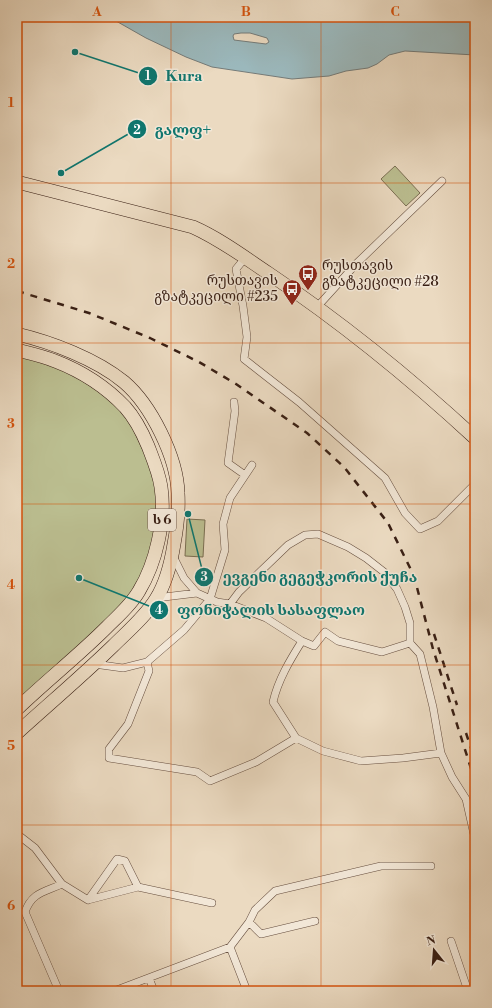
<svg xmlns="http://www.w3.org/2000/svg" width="492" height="1008" viewBox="0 0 492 1008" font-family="'Libre Bodoni','Noto Serif Georgian',serif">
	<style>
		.green { fill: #bbbe90; stroke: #7a6e52 }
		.water { fill: #9bb8bc; stroke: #747b79; fill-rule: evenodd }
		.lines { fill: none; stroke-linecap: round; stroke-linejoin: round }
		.street-casing { stroke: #664e3f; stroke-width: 8 }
		.highway-casing { stroke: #391f14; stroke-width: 14 }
		.street { stroke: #f2e7d7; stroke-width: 7 }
		.highway { stroke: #ebdac1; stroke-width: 13 }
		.rail { stroke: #391f14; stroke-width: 2.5; stroke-dasharray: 7 7; stroke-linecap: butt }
		.grid { fill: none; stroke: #d6530d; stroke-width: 1; stroke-opacity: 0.55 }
		.labels { text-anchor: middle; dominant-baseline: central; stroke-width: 3; stroke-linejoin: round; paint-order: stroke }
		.shield { fill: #f2e7d7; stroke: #705b4e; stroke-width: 1 }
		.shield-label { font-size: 13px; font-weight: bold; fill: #391f14 }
		.poi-label { font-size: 14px; fill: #391f14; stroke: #f2e7d7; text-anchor: start }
		.leader { fill: none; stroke: #0f766e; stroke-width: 1.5 }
		.callout-dot { fill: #0f766e; stroke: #f2e7d7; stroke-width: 1.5 }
		.mark-label { font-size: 12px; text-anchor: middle; font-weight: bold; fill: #fff }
		.callout-label { font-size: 15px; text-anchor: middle; font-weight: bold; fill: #0f766e; stroke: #f2e7d7; stroke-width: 3; stroke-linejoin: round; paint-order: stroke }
		.neatline { fill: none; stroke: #d6530d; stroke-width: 1.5 }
		.grid-label { font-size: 13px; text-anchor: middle; font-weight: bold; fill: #d6530d }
	</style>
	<rect width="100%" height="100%" fill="#ebdac1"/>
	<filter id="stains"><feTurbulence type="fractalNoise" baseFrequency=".005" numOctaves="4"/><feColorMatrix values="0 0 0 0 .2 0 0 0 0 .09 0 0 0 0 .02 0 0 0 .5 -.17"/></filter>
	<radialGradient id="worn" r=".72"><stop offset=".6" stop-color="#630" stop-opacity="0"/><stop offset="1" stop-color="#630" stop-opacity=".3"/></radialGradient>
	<path class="green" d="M395 166 420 193 406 206 381 179Z
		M17 352 57 365 111 399 131 424 157 481 155 551 125 605 17 701Z
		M187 519 205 520 203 557 185 556Z"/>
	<path class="water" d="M109 17H475V55L405 51 389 55 377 64 368 68 346 71 329 76 292 79 212 67 186 57 146 38ZM241 33H250L267 38 269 42 266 44 234 40 233 36 234 34Z"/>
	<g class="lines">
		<g class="street-casing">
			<path id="street" d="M245 258 236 269 243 306 247 337 244 359 299 402 385 478 405 513 420 529 438 521 475 484
				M317 307 357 263 442 181
				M234 402 235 411 228 463 245 475
				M173 556 184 578 197 593 217 602 230 604 266 618 302 641 314 646 325 632 338 641 382 652 410 643
				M156 598 197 593
				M230 604 239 592 288 545 305 535 318 534 348 547 366 558 384 572 397 589 405 607 410 623V643L420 654 433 707 441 753 452 777 466 799 475 839
				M147 662 149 671 128 724 109 749V758L197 772 210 781 256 762 296 738
				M94 664 123 668 147 662 184 630 210 599 225 550 223 524 230 498 252 465
				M296 738 323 751 361 761 403 758 441 753
				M296 738 273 702C278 680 290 660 302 641
				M17 834 35 848 62 884 88 900 138 887 212 903
				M88 900 117 859 125 861 138 887
				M249 922 261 934 315 921
				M451 941 468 991
				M230 947 247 991
				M149 978 154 991
				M59 991 25 912C32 892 45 892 62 884
				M114 991 230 947 249 922 255 910 275 891 381 866H431"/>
		</g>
		<g class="highway-casing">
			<path id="highway" d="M17 182 193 227C220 239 244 257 268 273 341 322 410 378 475 438
				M17 334C51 342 96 359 124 382 151 405 177 457 178 493 179 510 177 528 174 544 171 563 166 583 156 599 145 617 128 631 113 646 82 676 49 704 17 733
				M17 350C29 353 43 356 55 361 81 371 106 387 125 407 134 417 143 434 148 446 153 459 159 473 161 487 166 520 156 563 139 591 131 605 118 616 107 627 78 656 46 681 17 709"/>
		</g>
		<use href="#street" class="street"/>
		<use href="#highway" class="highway"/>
		<path class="rail" d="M17 291 89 313 150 338 199 362 236 384 307 433 344 467 388 523 414 576 433 649 475 781
			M434 634 457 705
			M466 733 475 760"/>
	</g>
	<path class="grid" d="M171 17V991M321 17V991M17 183H475M17 343H475M17 504H475M17 665H475M17 825H475"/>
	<defs>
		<g id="bus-pin" transform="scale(1)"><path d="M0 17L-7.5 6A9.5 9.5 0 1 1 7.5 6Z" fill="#8f2418" stroke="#f2e7d7"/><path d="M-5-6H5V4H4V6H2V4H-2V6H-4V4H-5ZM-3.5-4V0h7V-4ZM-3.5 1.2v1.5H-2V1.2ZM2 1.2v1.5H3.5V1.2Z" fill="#fff"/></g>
	</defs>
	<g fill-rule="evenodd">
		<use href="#bus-pin" x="308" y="274"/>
		<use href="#bus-pin" x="292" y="289"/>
	</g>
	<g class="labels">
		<rect class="shield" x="148" y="509" width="28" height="22" rx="3"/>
		<g class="shield-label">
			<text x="162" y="520">ს 6</text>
		</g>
		<g class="poi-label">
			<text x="322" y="266">რუსთავის<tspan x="322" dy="16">გზატკეცილი #28</tspan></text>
			<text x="278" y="281" text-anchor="end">რუსთავის<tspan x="278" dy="16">გზატკეცილი #235</tspan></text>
		</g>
	</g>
	<path class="leader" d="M75 52L148 76M61 173L137 129M188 514L204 577M79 578L159 610"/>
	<g class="callout-dot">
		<circle cx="75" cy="52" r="4"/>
		<circle cx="61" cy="173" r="4"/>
		<circle cx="188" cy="514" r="4"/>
		<circle cx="79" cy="578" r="4"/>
		<circle cx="148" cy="76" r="10"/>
		<circle cx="137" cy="129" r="10"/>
		<circle cx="204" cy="577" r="10"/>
		<circle cx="159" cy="610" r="10"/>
	</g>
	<g class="mark-label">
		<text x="148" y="80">1</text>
		<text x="137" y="134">2</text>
		<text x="204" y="581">3</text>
		<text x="159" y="614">4</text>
	</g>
	<g class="callout-label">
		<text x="184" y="81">Kura</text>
		<text x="183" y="135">გალფ+</text>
		<text x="320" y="582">ევგენი გეგეჭკორის ქუჩა</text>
		<text x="271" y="615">ფონიჭალის სასაფლაო</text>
	</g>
	<rect width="492" height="1008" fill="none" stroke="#ebdac1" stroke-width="44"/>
	<g transform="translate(434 950) rotate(343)" stroke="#f2e7d7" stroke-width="3" paint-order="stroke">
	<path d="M0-3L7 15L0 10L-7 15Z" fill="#391f14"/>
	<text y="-6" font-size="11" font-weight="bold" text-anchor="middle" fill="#391f14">N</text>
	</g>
	<rect x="22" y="22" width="448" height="964" class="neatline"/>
	<g class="grid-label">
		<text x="97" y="16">A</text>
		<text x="246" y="16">B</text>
		<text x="395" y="16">C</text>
		<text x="11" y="107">1</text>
		<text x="11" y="268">2</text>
		<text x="11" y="428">3</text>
		<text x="11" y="589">4</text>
		<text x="11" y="750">5</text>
		<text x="11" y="910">6</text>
	</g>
	<rect width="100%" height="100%" filter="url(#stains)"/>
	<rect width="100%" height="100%" fill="url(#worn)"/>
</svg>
